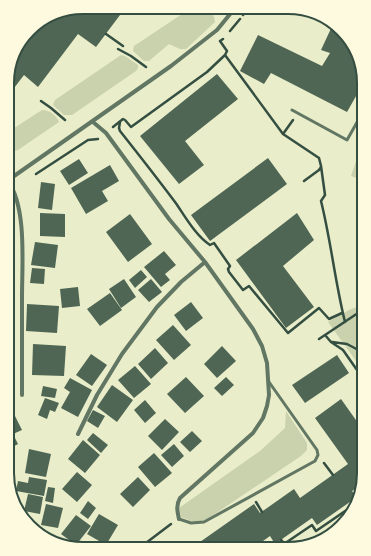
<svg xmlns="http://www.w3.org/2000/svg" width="371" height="556" viewBox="0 0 371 556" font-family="'Fira Sans',sans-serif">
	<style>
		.green { fill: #cad2ad }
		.building { fill: #4f6655 }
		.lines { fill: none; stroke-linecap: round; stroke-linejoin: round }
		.path { stroke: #344e41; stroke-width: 2.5 }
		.service { stroke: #617663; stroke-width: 3 }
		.minor { stroke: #617663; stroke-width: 4 }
		.rim { fill: none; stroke: #344e41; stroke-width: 2 }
	</style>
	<rect width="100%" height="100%" fill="#e9edc9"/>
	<path class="green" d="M197 8 209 9 214 17 215 22 186 49H180L169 44 149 61H144L133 51 134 46 182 14Z
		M121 55 125 56 138 65V68L136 71 72 115H64L53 105 55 100Z
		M42 110C50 110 56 115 59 122L18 150 12 152 8 147V132Z
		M364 147V181L351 176 356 161Z
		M364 304V372L328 322 349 310Z
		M286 411 307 443V450L301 456 203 522 191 521 181 517 179 508 260 451 285 428Z"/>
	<path class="building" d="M83 7H126L96 47 78 34 38 87 24 75 8 96V73L19 52 20 53 44 21 72 11 77 15Z
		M334 22 358 53 364 82 347 112 271 73 264 84 240 71 258 35 322 66 330 53 321 50Z
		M217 74 238 99 185 141 204 165 179 184 140 136Z
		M268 158 287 184 210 241 191 215Z
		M79 159 88 173 69 185 60 171Z
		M110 165 119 181 102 191 108 201 86 214 71 188Z
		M41 182 55 184 52 210 38 208Z
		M40 213 65 214V237L40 236Z
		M297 213 314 240 283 266 314 307 286 328 236 260Z
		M130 214 152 244 128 262 106 232Z
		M35 242 58 245 55 268 31 265Z
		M164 251 176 265 165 274 170 280 161 287 144 267Z
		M32 268 45 269 44 284 30 283Z
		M141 270 147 277 135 288 129 280Z
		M124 279 136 297 121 308 109 289Z
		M151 279 162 292 149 302 138 290Z
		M78 287 80 306 62 308 60 289Z
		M110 293 122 310 100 326 87 309Z
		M191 302 203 318 186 331 174 315Z
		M27 304 59 306 57 333 26 331Z
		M173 325 191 345 174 360 156 340Z
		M33 344 66 346 64 376 32 375Z
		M222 346 236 361 217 378 204 364Z
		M155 348 168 363 151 379 138 364Z
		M91 354 107 365 92 386 76 375Z
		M337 355 349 373 305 403 292 385Z
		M135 366 151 384 134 398 118 380Z
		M186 377 204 396 185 413 167 394Z
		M226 377 234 385 222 396 214 388Z
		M70 378 92 390 78 417 61 408 70 392 64 388Z
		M112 385 133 400 117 422 97 407Z
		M43 386 57 389 55 398 41 396Z
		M45 398 59 403 55 412 50 410 47 419 38 415Z
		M341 399 363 430 357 434 364 443V479L362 484 352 491 357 497 317 525 312 518 275 544 270 536 252 549H190L254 504 260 513 294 489 300 498 348 464 315 418Z
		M145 400 156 413 145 423 134 410Z
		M93 410 105 416 98 428 87 421Z
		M14 414 22 430 13 434 18 444 7 450V418Z
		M165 419 179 432 162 450 148 436Z
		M192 431 202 441 190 452 180 442Z
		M93 433 108 445 101 453 87 440Z
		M83 440 100 455 85 473 68 459Z
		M174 444 184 456 172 467 161 455Z
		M29 449 51 454 46 477 25 473Z
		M154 453 172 473 155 487 138 467Z
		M77 472 92 485 77 502 62 489Z
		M29 477 47 480 44 496 16 491 18 481 28 483Z
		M138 477 150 490 133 507 120 494Z
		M48 487 55 488 53 503 45 501Z
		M28 494 43 497 40 514 24 511Z
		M88 501 96 508 88 519 80 513Z
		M46 504 63 508 58 528 41 525Z
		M99 514 118 525 106 545 87 534Z
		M76 515 91 526 76 545 61 534Z"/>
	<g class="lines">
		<path class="path" d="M74 10 79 13
			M243 15 248 8
			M230 31 240 19
			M106 34 123 46
			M223 39 220 41 227 51 225 55 283 134 293 120
			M118 49 131 56 146 67
			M41 101 51 108 65 120
			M8 115 11 118
			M120 122 119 128 120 131C139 155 157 178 175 202 185 216 195 235 210 245L214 243 230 266 228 269 229 272 243 290 249 286 288 333 319 308 329 319 342 313
			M113 127 123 119 125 120 131 127 207 72 225 55
			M283 134 319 158 321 166 325 195 321 201C331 241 335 282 345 322
			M8 153 11 156
			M36 174 88 140 98 139
			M304 181 319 170 321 167
			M325 335 331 342 343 350 364 380
			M319 339 364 309
			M332 342 347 344 364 353
			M324 463 333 475
			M256 502 262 512
			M281 540 285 544
			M138 549 171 524
			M283 549 281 546 312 525 316 531 354 505 352 501"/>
		<path class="service" d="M292 110 347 140 364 110
			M179 519 191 523 204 522 315 461 318 455 317 450 269 382"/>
		<path class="minor" d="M93 122 106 133 169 219 205 262 253 329 262 346 267 363 269 395 267 406 263 418 253 433 180 498C176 505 177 510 179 519
			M7 181 171 66 217 30 235 8
			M8 181C27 208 22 264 22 297 22 330 22 362 22 395
			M78 434 97 395 122 354 157 307 181 282 205 262"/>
	</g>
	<path d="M0 0H371V556H0ZM83 14H288A69 69 0 0 1 357 83V473A69 69 0 0 1 288 542H83A69 69 0 0 1 14 473V83A69 69 0 0 1 83 14Z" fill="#fefae0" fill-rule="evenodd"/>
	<path class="rim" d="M83 14H288A69 69 0 0 1 357 83V473A69 69 0 0 1 288 542H83A69 69 0 0 1 14 473V83A69 69 0 0 1 83 14Z"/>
</svg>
